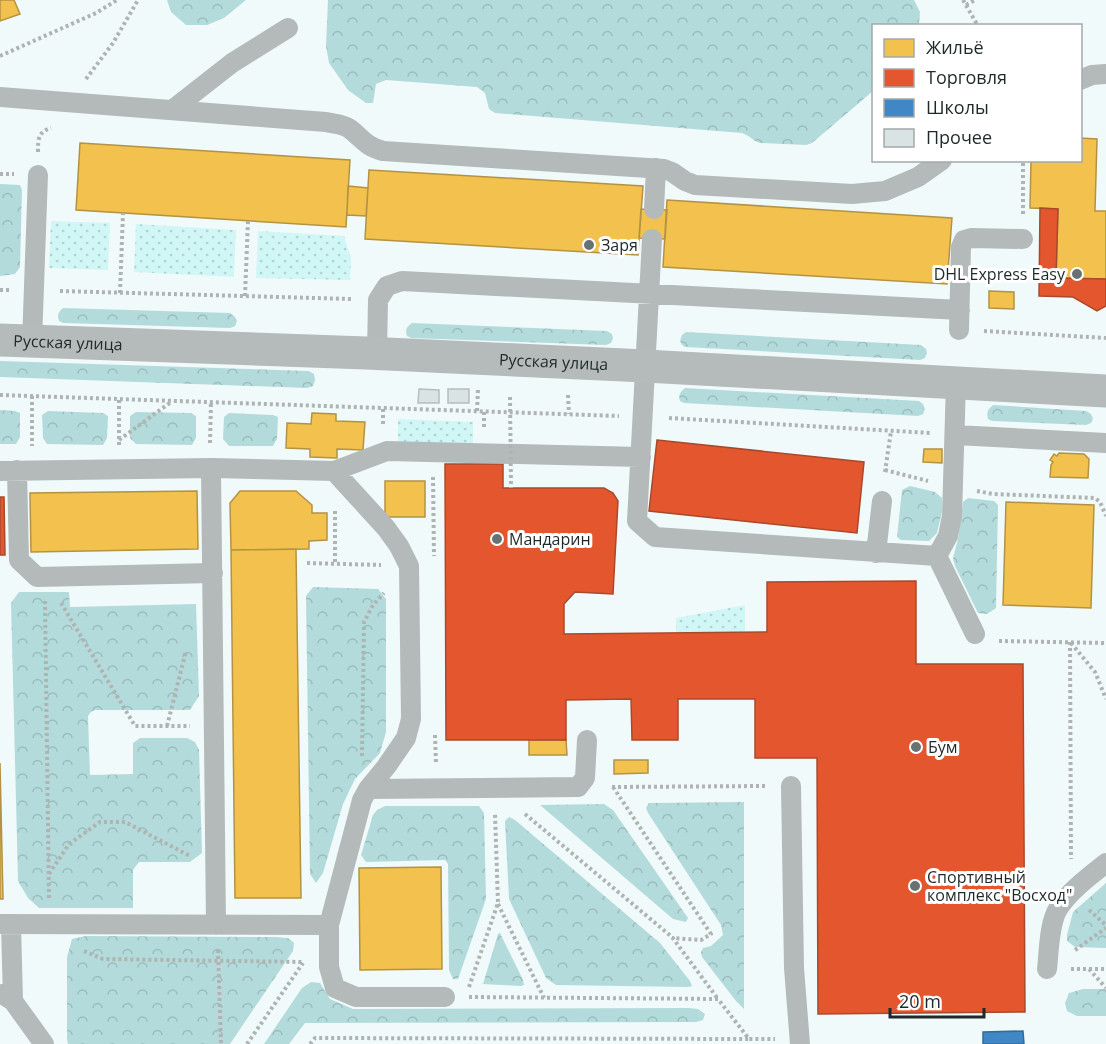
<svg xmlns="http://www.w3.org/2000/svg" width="1106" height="1044" viewBox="0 0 1106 1044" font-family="'Open Sans',sans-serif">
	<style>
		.grass { fill: url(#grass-dots) }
		.forest { fill: url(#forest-crowns) }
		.homes { fill: #f2c14e; stroke: #b39343; stroke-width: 1.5 }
		.shops { fill: #e4572e; stroke: #a9492c; stroke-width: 1.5 }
		.schools { fill: #3f88c5; stroke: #356c96; stroke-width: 1.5 }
		.building { fill: #dae3e3; stroke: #b5bfbf; stroke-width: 1.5 }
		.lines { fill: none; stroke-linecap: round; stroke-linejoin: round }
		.path { stroke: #afb4b3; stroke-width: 4; stroke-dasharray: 3 3; stroke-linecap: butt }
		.lane { stroke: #b4b9b9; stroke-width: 20 }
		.primary { stroke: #b5baba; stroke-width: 33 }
		.path-bridge { stroke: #afb4b3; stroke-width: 4; stroke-dasharray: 3 3; stroke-linecap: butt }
		.poi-dot { fill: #687272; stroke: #fff; stroke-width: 2 }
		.labels { text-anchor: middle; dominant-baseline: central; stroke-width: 6; stroke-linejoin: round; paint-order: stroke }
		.poi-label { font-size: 16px; fill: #1f2929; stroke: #fff; text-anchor: start }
		.street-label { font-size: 16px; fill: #1f2929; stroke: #fff }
	</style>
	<defs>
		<pattern id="grass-dots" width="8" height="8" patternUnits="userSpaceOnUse" patternTransform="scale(1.5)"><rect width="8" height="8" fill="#d1f6f6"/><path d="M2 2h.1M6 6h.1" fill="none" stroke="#b3d3d3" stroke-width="1.8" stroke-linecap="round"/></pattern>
		<pattern id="forest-crowns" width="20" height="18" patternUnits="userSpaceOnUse" patternTransform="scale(1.5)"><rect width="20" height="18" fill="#b4dbdb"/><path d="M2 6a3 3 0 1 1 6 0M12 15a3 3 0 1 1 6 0" fill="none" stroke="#9abcbc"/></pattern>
	</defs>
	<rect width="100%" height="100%" fill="#f1fafa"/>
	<path class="grass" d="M51 221 110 223 108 270 49 268Z
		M136 224 236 230 234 277 134 272Z
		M258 231 344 236 351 258 350 280 256 278Z
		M398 419 473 422V444L398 443Z
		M745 605V632H676V618Z"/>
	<path class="forest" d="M167 0H246L224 18 207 25H186L171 12Z
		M328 0H914L920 12 919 25 874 26 873 91 812 143 806 145 760 143C753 141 749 135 742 133L495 113 489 109 485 93 477 87 386 80 376 84 373 103H366L348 90 329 63 326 46Z
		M0 184 20 185 22 190 20 267 15 274 0 276Z
		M63 308 230 313 235 317 237 321 235 326 230 328 63 323 59 321C57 315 58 312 63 308Z
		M412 323 607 331 612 334 613 338 611 343 606 345 411 338 407 336C405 330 406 327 412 323Z
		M686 332 921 345 926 349 927 353 925 358 920 360 685 347 682 345 680 341 682 335Z
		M0 361 309 371 314 374 315 380 313 386 307 388 0 377Z
		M685 388 919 401 923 404 925 409 923 414 918 416 684 403 680 401C678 395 680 392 685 388Z
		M993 405 1086 411 1091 414 1093 419 1091 423 1086 425 992 421 988 419C986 412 988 409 993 405Z
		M0 410 15 411 20 413V437L16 444H0Z
		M48 411 103 413 108 416 107 438 103 445 47 444 43 438 42 415Z
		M136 412 191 413 196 416V438L192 445 136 444 130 438V416Z
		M229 413 273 415 278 417 277 439 273 446H229L223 439 224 417Z
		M910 486 935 492 942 498V512L937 533 929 541 901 540 897 537 902 490Z
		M968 498 994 501 998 505 996 608 987 614 978 613 955 566 953 558 958 539 963 502Z
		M313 587 378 589 386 599V732L380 753 355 779 343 804 323 873 316 883 310 874 306 596Z
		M19 592H69L70 607 196 604 199 696 190 710H95L91 712 88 716 90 775 133 774V743L140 738H187L195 742 199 750 202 853 190 862H139L133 870V908H39L28 898 18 881 11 603Z
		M744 802V1009L736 1001 702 957 701 952 703 948 711 946 723 935 721 925 648 813 646 808 649 803Z
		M604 804 613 810 688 918 686 922 673 919 540 805Z
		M385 806H479L484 813 486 899 458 979H453L449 970 448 864 445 860 366 862 361 855 373 815 377 810Z
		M509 817 515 820 660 943 690 981 692 986 688 987 556 985 546 978 509 899 505 821Z
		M1106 883V948L1075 947 1067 941V935L1073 912Z
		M500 933 523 980 524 985 521 986 483 984 498 934Z
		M86 936 275 937 288 938 294 943 293 951 230 1044H68L67 1039V957L72 939Z
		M311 982 320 983 330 999 353 1009 689 1008 698 1009 705 1014 703 1020 696 1022 305 1023 289 1044H264L302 988Z
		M1083 989H1106V1016H1077L1067 1011 1065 1003 1069 993Z"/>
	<path class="homes" d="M0 0H14L20 14 0 21Z
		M1080 138 1097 139 1095 211H1106V279L1056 278 1058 209 1030 208 1031 160H1080Z
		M80 143 350 160 346 227 76 210Z
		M369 170 643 186 638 255 365 239Z
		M348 186 368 188 366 216 347 215Z
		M667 200 952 218 947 284 663 267Z
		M641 209 667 210 665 239 639 238Z
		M989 291 1014 292V309L989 308Z
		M312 413 336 414V421L365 422 363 450 337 449V458L310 457V449L286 448 287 423 311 424Z
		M924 449H942V463L923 462Z
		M1059 453 1084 454 1089 459 1088 478 1050 477 1051 465 1053 462 1050 460 1054 454 1057 456Z
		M385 481H425V517H385Z
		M197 491 198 549 31 552 30 493Z
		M240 491H296L312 505V513H327V540L309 541V549L231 550 230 503Z
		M1006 502 1094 505 1091 608 1003 605Z
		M296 549 301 898H235L231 550Z
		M529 740H566L567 755H529Z
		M614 760H648V773L614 774Z
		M0 763 3 899H0Z
		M441 867 442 969 360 970 359 868Z"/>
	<path class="shops" d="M1040 208 1058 209 1056 278 1106 279V306L1097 311 1073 297 1039 296Z
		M657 440 864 462 857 533 649 511Z
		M445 464H503V488H604L613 493 618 501 613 594 575 592 564 604V634L767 632V582L916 581V664H1023L1025 1012 818 1014 817 758H755V699H678V740H632L631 699 566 700V740H446Z
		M0 497H4L5 555H0Z"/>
	<path class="schools" d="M1023 1031 1024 1044H983V1032Z"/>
	<path class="building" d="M419 389 439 390V403H418Z
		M448 389H469V403H448Z"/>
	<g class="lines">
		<path class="path" d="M963 0 978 26
			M966 5 975 0
			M0 56 96 13 117 0
			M86 79 113 43 138 0
			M38 152C38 139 38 132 51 128
			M0 174H14
			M1023 214V160
			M0 290H10
			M60 291 352 299
			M120 293 123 213
			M245 296 248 220
			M984 331 1106 338
			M0 395 619 416
			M568 395 569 414
			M32 396V446
			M119 400V445
			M383 409V426
			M477 411 478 389
			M484 412V429
			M669 418 931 433
			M119 440 171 402
			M210 443 211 402
			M885 470 928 481
			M885 472 891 431
			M433 477 434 556
			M977 491 993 494 1095 498 1100 502 1106 516
			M335 511V564
			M307 563 381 565
			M45 601 49 899
			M61 603 135 726H190
			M999 641 1106 643
			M1070 642 1071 859
			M1071 643 1095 672 1106 699
			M167 726 186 651
			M435 735 436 763
			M362 756 364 622 373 605 384 593
			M612 787 766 786
			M613 787 711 934 701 940 672 938
			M525 814 672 937 718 999
			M49 874 69 844 100 822H125L190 856
			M498 904 544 998
			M1089 910 1106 925
			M218 950 221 1044
			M1075 950 1106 928
			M84 951 103 959 303 962
			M1071 969H1106
			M1089 969 1106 988
			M469 987 498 903 495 813
			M469 997 718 999 749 1039H775
			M247 1044 303 963
			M310 1044 315 1038 749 1039"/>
		<path class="lane" d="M1080 80 1092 75 1106 74
			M0 97 326 122C334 124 343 124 350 129 363 139 365 146 383 151L664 169 672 172 685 181 695 185 852 194 885 191 918 177 942 160
			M172 110 232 63 288 28
			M654 209 656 168
			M652 239 637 521 655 537 937 556
			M959 330 961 247 964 240 971 238 1023 239
			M32 342 38 175
			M377 354 378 300 387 286 402 281 960 310
			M955 435 1106 443
			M211 468 216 925
			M17 470 19 560 37 577 213 573
			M0 471 211 468 334 471 386 528 399 546 409 566 411 719 406 738 386 767 368 789 362 800 329 925V967L335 988 356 997H445
			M334 471 387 451 641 457
			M876 553 882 501
			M937 556 948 536 952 516 956 382
			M937 556 975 634
			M791 786 794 968 800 1044
			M368 789 578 787 585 778 587 740
			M0 924 329 925
			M11 924 13 1001
			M1047 969C1049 952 1049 923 1058 909 1068 892 1091 875 1106 863
			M2 994 13 1001 44 1044"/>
		<path class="primary" id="s1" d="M0 340 366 353 645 366 1106 391"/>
		<path class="path-bridge" d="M510 397 511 488"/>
	</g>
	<g class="poi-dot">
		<circle cx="589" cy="245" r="6"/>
		<circle cx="1077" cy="274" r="6"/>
		<circle cx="497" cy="539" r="6"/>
		<circle cx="916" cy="747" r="6"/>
		<circle cx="915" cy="886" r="6"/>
	</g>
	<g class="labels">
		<g class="poi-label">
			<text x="601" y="245">Заря</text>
			<text x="1065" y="274" text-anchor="end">DHL Express Easy</text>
			<text x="509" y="539">Мандарин</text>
			<text x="928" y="747">Бум</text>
			<text x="927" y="877">Спортивный<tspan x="927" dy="18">комплекс "Восход"</tspan></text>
		</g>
		<g class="street-label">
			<text stroke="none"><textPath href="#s1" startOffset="68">Русская улица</textPath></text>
			<text stroke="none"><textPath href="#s1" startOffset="554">Русская улица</textPath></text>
		</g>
	</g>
	<rect x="872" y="24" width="210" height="138" fill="#ffffff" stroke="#a5a9a9" stroke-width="1.5"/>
	<rect x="884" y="39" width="30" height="18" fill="#f2c14e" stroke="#a5a9a9" stroke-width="1.5"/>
	<text x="926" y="54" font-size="18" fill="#1f2929">Жильё</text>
	<rect x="884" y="69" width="30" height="18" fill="#e4572e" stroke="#a5a9a9" stroke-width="1.5"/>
	<text x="926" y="84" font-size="18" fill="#1f2929">Торговля</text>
	<rect x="884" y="99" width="30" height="18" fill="#3f88c5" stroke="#a5a9a9" stroke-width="1.5"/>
	<text x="926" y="114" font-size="18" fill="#1f2929">Школы</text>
	<rect x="884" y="129" width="30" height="18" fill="#dae3e3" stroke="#a5a9a9" stroke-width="1.5"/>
	<text x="926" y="144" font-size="18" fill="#1f2929">Прочее</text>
	<path d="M890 1008v9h94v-9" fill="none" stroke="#1f2929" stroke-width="3"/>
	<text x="899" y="1008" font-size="18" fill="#1f2929" stroke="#ffffff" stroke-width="4.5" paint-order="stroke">20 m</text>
</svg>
